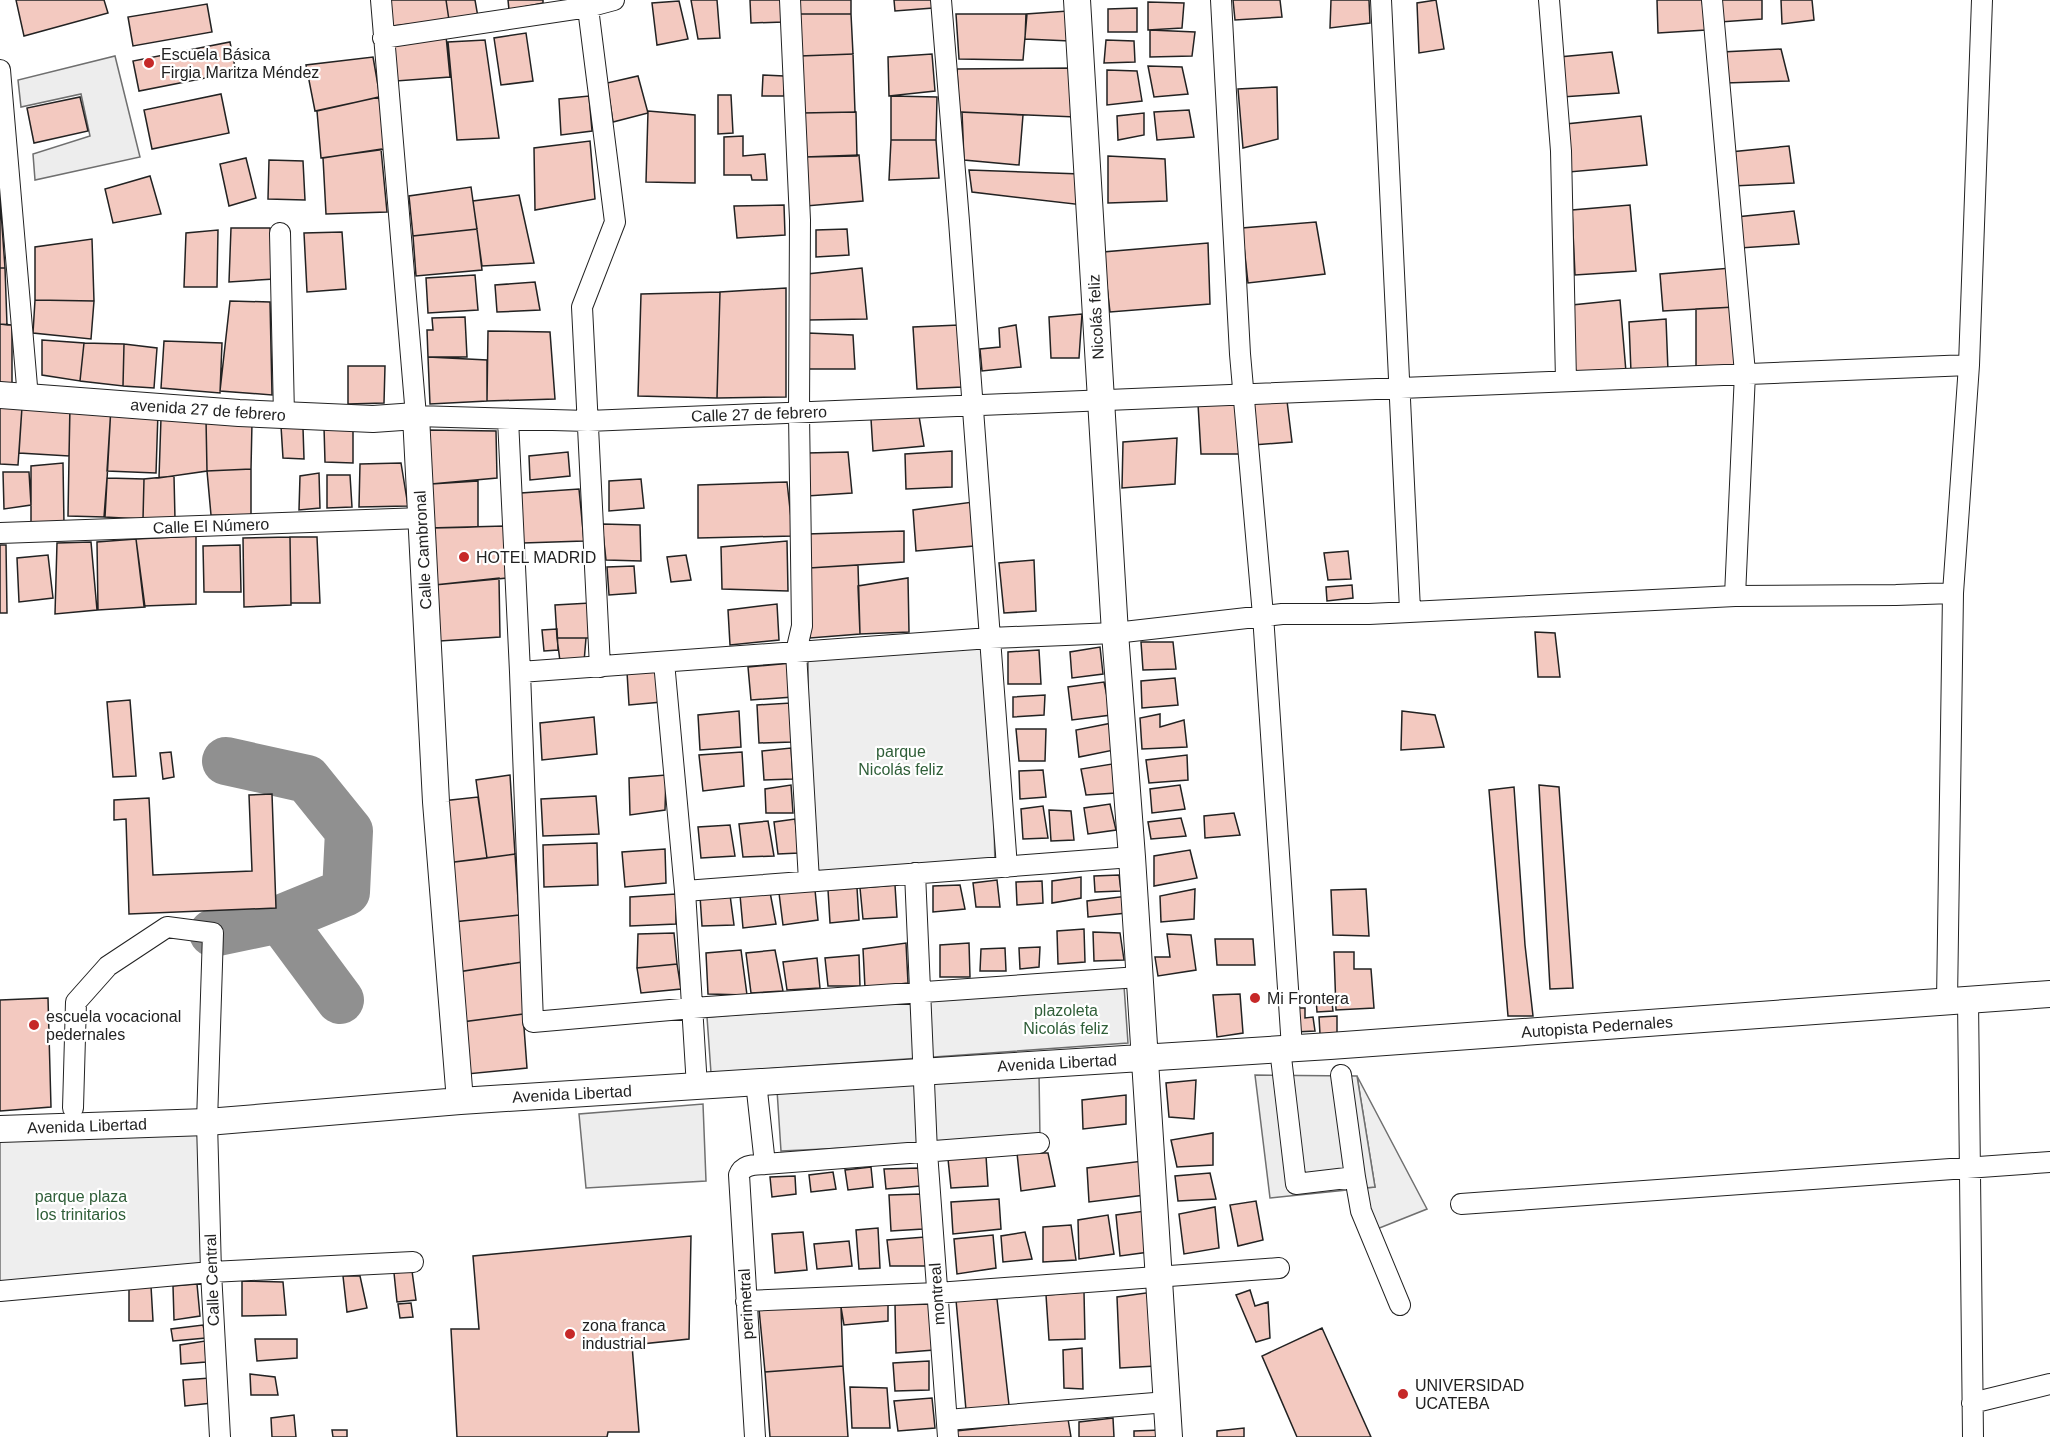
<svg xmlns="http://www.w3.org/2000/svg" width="2050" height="1437" viewBox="0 0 2050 1437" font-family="Helvetica,sans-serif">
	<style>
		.green { fill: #eee; stroke: #6f6f6f; stroke-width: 1.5 }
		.parking { fill: #ededed; stroke: #6f6f6f; stroke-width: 1.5 }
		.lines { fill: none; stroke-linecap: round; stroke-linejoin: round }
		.taxiway { stroke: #909090; stroke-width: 48 }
		.building { fill: #f3c9c0; stroke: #222; stroke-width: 1.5 }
		.minor-casing { stroke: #222; stroke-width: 22 }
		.major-casing { stroke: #222; stroke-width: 28 }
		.minor { stroke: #fff; stroke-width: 20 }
		.major { stroke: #fff; stroke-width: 26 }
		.poi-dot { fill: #c62828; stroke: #fff; stroke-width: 2 }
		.labels { text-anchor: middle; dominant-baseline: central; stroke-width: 4.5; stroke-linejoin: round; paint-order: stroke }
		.poi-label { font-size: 16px; fill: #222; stroke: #fff; text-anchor: start }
		.street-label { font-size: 16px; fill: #222; stroke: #fff }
		.park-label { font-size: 16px; fill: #2f5e38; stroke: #fff }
	</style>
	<rect width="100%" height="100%" fill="#fff"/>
	<path class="green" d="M990 638 995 868 809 881 808 651Z
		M1124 986 1128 1043 711 1073 707 1017Z
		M1039 1072 1040 1139 781 1151 777 1090Z
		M1357 1076 1427 1209 1372 1231 1361 1188 1375 1187Z
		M207 1122 211 1272 0 1291V1129Z"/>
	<path class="parking" d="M115 56 140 157 35 180 33 154 90 136 81 94 21 107 18 80Z
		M1255 1075 1357 1076 1375 1187 1270 1198Z
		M703 1104 706 1181 586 1188 579 1114Z"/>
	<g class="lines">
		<path class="taxiway" d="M280 919 340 1000
			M213 933 280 919 346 892 349 831 307 779 226 761"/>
	</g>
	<path class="building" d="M16 0H104L108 13 24 36Z
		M391 0H446L449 20 392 26Z
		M446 0H475L478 17 449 20Z
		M508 0H543V3L509 10Z
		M691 0H717L720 38 698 39Z
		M750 0H782L784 22 751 23Z
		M798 0H851V14H800Z
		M894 0H932L933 8 895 11Z
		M1233 0H1280L1282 17 1235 20Z
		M1331 0H1369L1370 23 1330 28Z
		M1436 0 1444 49 1419 53 1417 3Z
		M1657 0H1702L1706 30 1658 33Z
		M1719 0H1762V19L1720 22Z
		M1781 0H1812L1814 20 1782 24Z
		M679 1 688 39 657 45 652 3Z
		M1148 2 1184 3 1182 28 1148 30Z
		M207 4 212 32 133 46 128 17Z
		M1137 8V32H1108V9Z
		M1068 11 1070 41 1025 39 1026 14Z
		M800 14H851L853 54 800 56Z
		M956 14H1027L1023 60 959 59Z
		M1150 30 1195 32 1192 56 1150 57Z
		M526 33 533 81 501 85 494 38Z
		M446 36 450 77 396 81 394 42Z
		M485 40 499 138 457 140 448 42Z
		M1106 40 1134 41 1135 62 1104 63Z
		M230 42 236 72 139 91 133 61Z
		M1781 49 1789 81 1725 83 1722 52Z
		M1612 52 1619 93 1562 97 1559 57Z
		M853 54 855 112 802 113 800 56Z
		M932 54 935 91 889 96 888 57Z
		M373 57 380 97 315 111 306 65Z
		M1148 66 1182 67 1188 94 1154 97Z
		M1075 68 1076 117 959 112 957 69Z
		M1107 70 1137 71 1142 101 1107 105Z
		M763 75 784 76V96H762Z
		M638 76 648 113 613 122 607 83Z
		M1277 87 1278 139 1243 148 1238 89Z
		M221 94 229 133 152 149 144 110Z
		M718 95H731L733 133 718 134Z
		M589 96 592 131 561 135 559 99Z
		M891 96 937 97 936 140H891Z
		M80 97 88 131 34 143 27 108Z
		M379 97 386 149 321 158 317 111Z
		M1189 110 1194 137 1157 140 1154 112Z
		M648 111 695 115V183L646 182Z
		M856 112 857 156 805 157 802 113Z
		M962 112 1023 115 1019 165 964 160Z
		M1144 113V135L1118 140 1117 116Z
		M1641 116 1647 165 1569 172 1566 124Z
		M743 136V156L765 154 767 180H752L751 175H724V137Z
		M891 140H936L939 178 889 180Z
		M590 141 595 199 535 210 534 148Z
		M1789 146 1794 183 1733 186 1730 152Z
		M381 149 387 212 326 214 323 158Z
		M859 155 863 201 806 206 805 157Z
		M1108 156 1165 159 1167 201 1108 203Z
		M246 158 256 198 229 206 220 164Z
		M269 160 303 161 305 200 268 199Z
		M969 170 1081 174 1083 205 972 192Z
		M150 176 161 214 113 223 105 189Z
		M471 187 477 229 413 236 409 196Z
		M519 195 534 263 482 266 473 201Z
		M0 197 5 268H0Z
		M784 205 785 235 737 238 734 206Z
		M1630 205 1636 271 1575 275 1572 210Z
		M1794 211 1799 244 1740 248 1736 217Z
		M1316 222 1325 274 1248 283 1242 228Z
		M231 228H270L274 279 229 282Z
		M477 229 482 270 416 276 413 236Z
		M847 229 849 255 816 257V230Z
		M218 230 217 287H184L186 233Z
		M342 232 346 289 307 292 304 233Z
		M92 239 94 301 35 300V247Z
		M1208 243 1210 304 1110 312 1103 252Z
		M0 268H5L7 325 0 324Z
		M862 268 867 319 808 320 807 274Z
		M1731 268 1734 307 1663 311 1660 274Z
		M475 275 478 310 428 313 426 278Z
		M535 282 540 310 497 312 495 285Z
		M786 288V397L717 398 720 292Z
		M720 292 717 398 638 396 641 294Z
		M35 300 94 301 91 339 33 333Z
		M1620 300 1626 372 1572 374V305Z
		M230 301 270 302 272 395 220 391Z
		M1734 307 1740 369 1696 370V309Z
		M1082 314 1079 358H1051L1049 317Z
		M465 317 467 357H428L427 330H433L432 318Z
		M1666 319 1668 371 1631 372 1629 322Z
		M0 324 12 325V384H0Z
		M959 325 963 387 917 389 913 327Z
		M1016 325 1021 367 982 371 980 349 1000 347 999 328Z
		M488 331 550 332 555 399 487 401Z
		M808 333 853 335 855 369H808Z
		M42 340 84 343 80 381 42 375Z
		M164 341 222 343 220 393 161 388Z
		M84 343 124 344 123 386 80 381Z
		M124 344 157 348 154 388 123 386Z
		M428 357 487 360V401L430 404Z
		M348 366H385L384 403 348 404Z
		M1287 401 1292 442 1253 445 1250 402Z
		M70 402 111 406 105 517 68 516Z
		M1237 402 1241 454H1201L1198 404Z
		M0 406 22 407 18 465 0 464Z
		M22 407 70 408 69 456 19 453Z
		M111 407 158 412 156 473 107 471Z
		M919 416 924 446 873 451 871 419Z
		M161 418 206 419 207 471 159 478Z
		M206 419 252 422 251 469 207 471Z
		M281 426 303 428 304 459 283 458Z
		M324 427 353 428V463L325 462Z
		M428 430 496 431 497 478 431 484Z
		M1177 438 1175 484 1122 488 1123 442Z
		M952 451V487L906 489 905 454Z
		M568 452 570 476 530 480 529 456Z
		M848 452 852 493 807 496V453Z
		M63 463 64 525 31 526V466Z
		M401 463 408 506 359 507 360 464Z
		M251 469V516L211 515 207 471Z
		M3 472H29L31 505 4 509Z
		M319 473 320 508 299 510 300 476Z
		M327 475H350L352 507 327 508Z
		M174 476 175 519H143L144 479Z
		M107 478 144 479 143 519 104 517Z
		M641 479 644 508 609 511V481Z
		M478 481V527L434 528 431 484Z
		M787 482 793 536 698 538V485Z
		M579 489 584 541 523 543 521 493Z
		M973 502 974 546 916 551 913 510Z
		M602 524 640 525 641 561 606 560Z
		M505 526 507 578 435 585 429 528Z
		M904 531V562L809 568 807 534Z
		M196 536V604L144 606 136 539Z
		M290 537 291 605 244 607 243 538Z
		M290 537H317L320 603H291Z
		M136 539 145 607 98 610 97 542Z
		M787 541 788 591 722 589 721 547Z
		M91 542 97 610 55 614 57 543Z
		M0 545H6L7 613H0Z
		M240 545 241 592H204L203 546Z
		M1348 551 1351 579 1328 580 1324 553Z
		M48 555 53 598 19 602 17 558Z
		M686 555 691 580 671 582 667 557Z
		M1034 560 1036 611 1004 613 999 563Z
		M858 565 860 634 810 638 809 568Z
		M634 566 636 593 609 595 607 567Z
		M499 578 500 637 440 641 435 585Z
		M908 578 909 632 860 634 858 586Z
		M1352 585 1353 598 1327 601 1326 587Z
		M590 603V638H557L555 605Z
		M777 604 779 640 730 645 728 610Z
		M557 629 558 650 544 651 542 630Z
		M1535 632 1555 633 1560 677H1538Z
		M557 638H586L584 662 560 661Z
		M1141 642H1173L1176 669 1143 670Z
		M1100 647 1103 674 1072 678 1070 652Z
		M1039 650 1041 684H1008V652Z
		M792 663 793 697 751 700 748 667Z
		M660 670 662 702 629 705 627 672Z
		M1175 678 1178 705 1142 708 1141 681Z
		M1104 682 1111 715 1072 720 1068 687Z
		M1045 695 1044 715 1013 717V697Z
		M130 700 136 776 113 777 107 702Z
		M791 703 792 742 759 743 757 705Z
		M739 711 741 747 700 750 698 715Z
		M1402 711 1435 715 1444 747 1401 750Z
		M1160 714V727L1184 720 1187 747 1142 749 1140 718Z
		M594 717 597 754 542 760 540 723Z
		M1112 723 1114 750 1079 757 1076 730Z
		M1016 729H1046L1045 761H1019Z
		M791 748 793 779 764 780 762 751Z
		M171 752 174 777 163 779 160 753Z
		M742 752 744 786 703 791 699 755Z
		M1187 755 1188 780 1149 783 1146 760Z
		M1112 764 1116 793 1086 795 1081 769Z
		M1043 770 1046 797 1020 799 1019 771Z
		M510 775 515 854 487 858 476 780Z
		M666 775 665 810 630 815 629 778Z
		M791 785 793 813H766L765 789Z
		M1180 785 1185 809 1152 813 1150 789Z
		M1539 785 1559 787 1573 988 1550 989Z
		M1514 787 1525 945 1533 1016H1508L1489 790Z
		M272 794 276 908 129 914 126 819 114 820V800L149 798 153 875 252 871 249 795Z
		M596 796 599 834 543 836 541 799Z
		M478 797 487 858 447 863 442 801Z
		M1110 804 1116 830 1088 834 1084 808Z
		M1043 806 1048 838 1023 839 1021 809Z
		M1049 810 1071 811 1074 840 1051 841Z
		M1234 813 1240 835 1205 838 1204 816Z
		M1181 818 1186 836 1151 839 1148 822Z
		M795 819 799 853 778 854 774 822Z
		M768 821 774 856 743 857 739 824Z
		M730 825 735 856 701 858 698 827Z
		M597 843 598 885 544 887 543 845Z
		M665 849 666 883 625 887 622 852Z
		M1190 850 1197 878 1154 886V856Z
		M515 854 519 915 453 922 447 863Z
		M1119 875 1121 891 1095 892 1094 876Z
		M1081 877V898L1052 903V881Z
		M997 880 1000 907H976L973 883Z
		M1042 881 1043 903 1017 905 1016 882Z
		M895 885 897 917 863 919 860 888Z
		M960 885 965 909 933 912V886Z
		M857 888 859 920 830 923 828 890Z
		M1195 889 1194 919 1161 922 1160 896Z
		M1366 889 1369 936 1333 935 1331 890Z
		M815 890 818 920 783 925 779 893Z
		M770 892 776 924 743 928 740 895Z
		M676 894V924L630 926V897Z
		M730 895 734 925 702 926 700 896Z
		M1128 896 1127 913 1088 917 1087 901Z
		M519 915 522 962 458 972 453 922Z
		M1084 929 1085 962 1058 964 1057 931Z
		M1093 932 1120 933 1124 960 1094 961Z
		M674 933 677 964 637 968 638 934Z
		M1167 934 1191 935 1196 970 1158 976 1155 957H1170Z
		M1215 939H1253L1255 965H1217Z
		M906 943 908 983 865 988 863 949Z
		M969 943 970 977H940V945Z
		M1040 947 1039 967 1020 969 1019 948Z
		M1005 948 1006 971H980L981 949Z
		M741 950 747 995 708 994 706 953Z
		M775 950 783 991 751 993 746 953Z
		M1334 952H1354V969H1371L1374 1008 1336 1010Z
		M859 955 860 986H828L825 958Z
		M817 958 820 988 787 990 783 962Z
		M522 962 523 1014 462 1022 458 972Z
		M677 964 681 989 641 993 637 968Z
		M1240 994 1243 1033 1217 1037 1213 995Z
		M1331 995 1333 1011 1317 1012 1316 998Z
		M48 998 51 1107 0 1111V1000Z
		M1293 1008H1305V1018L1313 1017 1315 1031 1295 1032Z
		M523 1014 527 1068 467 1074 462 1022Z
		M1337 1016V1033L1320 1034 1319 1017Z
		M1196 1080 1194 1119 1169 1117 1166 1083Z
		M1126 1095V1124L1083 1129 1082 1100Z
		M1213 1133V1165L1177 1167 1171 1140Z
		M1017 1153H1048L1055 1186 1021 1191Z
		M986 1156 988 1186 951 1188 948 1159Z
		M1143 1161 1145 1195 1089 1202 1087 1168Z
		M871 1167 873 1187 848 1190 845 1170Z
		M920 1168V1186L886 1189 884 1169Z
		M833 1172 836 1189 811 1192 809 1175Z
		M1210 1173 1216 1199 1178 1201 1175 1176Z
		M795 1176 796 1194 772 1197 770 1177Z
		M922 1194 923 1229 891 1231 889 1195Z
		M999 1199 1001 1229 953 1234 951 1202Z
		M1256 1201 1263 1240 1238 1246 1230 1205Z
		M1215 1207 1219 1248 1184 1254 1179 1214Z
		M1145 1211 1149 1252 1120 1256 1116 1215Z
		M1108 1215 1114 1254 1079 1259 1078 1220Z
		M1071 1225 1076 1260 1043 1262V1227Z
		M878 1228 880 1268 859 1269 856 1230Z
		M803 1232 807 1270 775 1273 772 1234Z
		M1025 1232 1032 1259 1003 1262 1001 1236Z
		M993 1235 996 1268 957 1274 954 1239Z
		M691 1236 689 1339 632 1345 639 1432H608L607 1437H457L451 1329H479L473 1256Z
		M925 1237 927 1266H890L887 1240Z
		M849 1241 852 1266 817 1269 814 1244Z
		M412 1271 416 1300 397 1302 394 1273Z
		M343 1276H360L367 1308 347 1312Z
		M242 1281 283 1282 286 1315 242 1316Z
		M197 1284 200 1316 174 1320 173 1286Z
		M151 1286 153 1321H129V1287Z
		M1250 1290 1255 1306 1268 1302 1270 1338 1256 1342 1236 1295Z
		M1084 1292 1085 1339 1049 1340 1046 1295Z
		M1153 1292 1156 1366 1120 1368 1117 1297Z
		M997 1299 1009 1405 966 1410 956 1300Z
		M411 1303 413 1317 400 1318 398 1304Z
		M932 1304 934 1350 896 1353 895 1305Z
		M888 1305V1321L844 1325 841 1307Z
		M841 1307 843 1366 765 1372 759 1309Z
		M203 1325 206 1338 173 1341 171 1329Z
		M1322 1328 1371 1437H1297L1262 1356Z
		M255 1339H297V1358L257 1361Z
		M205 1341 206 1362 181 1364 180 1345Z
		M1082 1348 1083 1389 1064 1388 1063 1350Z
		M929 1361V1390L895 1391 893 1363Z
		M843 1366 848 1437H770L765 1372Z
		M250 1374 275 1377 278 1395H251Z
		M210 1378 212 1403 185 1406 183 1380Z
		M850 1387 887 1388 890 1428H852Z
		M932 1398 935 1428 898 1431 894 1401Z
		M294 1415 296 1437H272L271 1418Z
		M1113 1418 1114 1437H1079V1422Z
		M1068 1419 1071 1437H957L956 1431Z
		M1244 1428V1437H1217V1431Z
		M332 1430H347V1437H333Z
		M1161 1430V1437H1134V1431Z"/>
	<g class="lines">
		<g class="minor-casing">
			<path id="minor" d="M381 0 416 416 588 421 1969 365
				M587 0 615 222 582 307 600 667
				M790 0 800 220 799 413 802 626 796 652 809 881
				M941 0 959 221 1007 867
				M1221 0 1240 354 1263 615 1292 1048
				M1381 0 1410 610
				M1549 0 1561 151 1566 381
				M1712 0 1745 373 1735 596
				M383 38 588 7 614 0
				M0 70 28 398
				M280 233 284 415
				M508 419 520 672 533 1022 693 1008 1139 977
				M0 533 422 518
				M664 662 685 891 697 1087
				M520 672 990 638 1115 633 1282 614H1369L1735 596 1896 595 1953 593
				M915 873 927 1152 948 1437
				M685 891 1132 857
				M1968 1000 1973 1437
				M1947 1002 1953 593 1969 365 1982 0
				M1280 1049 1296 1184 1355 1177 1341 1075
				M756 1082 765 1164
				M73 1108 76 1002 108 966 167 927 213 933 207 1122 211 1272 220 1437
				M1355 1177 1361 1211 1400 1305
				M1461 1204 2050 1162
				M0 1291 211 1272 413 1262
				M746 1301 937 1293 1279 1268
				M1972 1403 2050 1384
				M947 1420 1167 1402
				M755 1437 739 1175C743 1164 755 1165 765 1164L1039 1143"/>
		</g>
		<g class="major-casing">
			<path id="major" d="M1077 0 1115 633 1132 857 1169 1437
				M0 395 239 413 373 419 416 416 436 802 460 1101
				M0 1129 207 1122 460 1101 1330 1046 2050 994"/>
		</g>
		<use href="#minor" class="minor"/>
		<use href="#major" class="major"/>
	</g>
	<g class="poi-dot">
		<circle cx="149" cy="63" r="6"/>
		<circle cx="464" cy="557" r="6"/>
		<circle cx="1255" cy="998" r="6"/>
		<circle cx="34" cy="1025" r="6"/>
		<circle cx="570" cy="1334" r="6"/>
		<circle cx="1403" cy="1394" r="6"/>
	</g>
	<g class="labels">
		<g class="poi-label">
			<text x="161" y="54">Escuela Básica<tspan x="161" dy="18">Firgia Maritza Méndez</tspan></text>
			<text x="476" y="557">HOTEL MADRID</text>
			<text x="1267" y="998">Mi Frontera</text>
			<text x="46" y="1016">escuela vocacional<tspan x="46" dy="18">pedernales</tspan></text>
			<text x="582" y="1325">zona franca<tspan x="582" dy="18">industrial</tspan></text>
			<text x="1415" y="1385">UNIVERSIDAD<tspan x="1415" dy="18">UCATEBA</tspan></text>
		</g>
		<g class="street-label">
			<text transform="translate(1096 317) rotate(-93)">Nicolás feliz</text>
			<text transform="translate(208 410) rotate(4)">avenida 27 de febrero</text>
			<text transform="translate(759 414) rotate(-2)">Calle 27 de febrero</text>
			<text transform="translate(211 526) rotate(-2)">Calle El Número</text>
			<text transform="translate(423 550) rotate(-93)">Calle Cambronal</text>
			<text transform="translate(1597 1027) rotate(-4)">Autopista Pedernales</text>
			<text transform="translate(1057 1063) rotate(-3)">Avenida Libertad</text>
			<text transform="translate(572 1094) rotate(-3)">Avenida Libertad</text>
			<text transform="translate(87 1126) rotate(-2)">Avenida Libertad</text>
			<text transform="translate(212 1280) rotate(-92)">Calle Central</text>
			<text transform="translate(937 1294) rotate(-94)">montreal</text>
			<text transform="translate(746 1304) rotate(-93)">perimetral</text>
		</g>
		<g class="park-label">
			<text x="901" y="751">parque<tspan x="901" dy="18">Nicolás feliz</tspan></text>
			<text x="1066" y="1010">plazoleta<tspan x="1066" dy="18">Nicolás feliz</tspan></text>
			<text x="81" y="1196">parque plaza<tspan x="81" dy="18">los trinitarios</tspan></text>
		</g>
	</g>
</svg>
